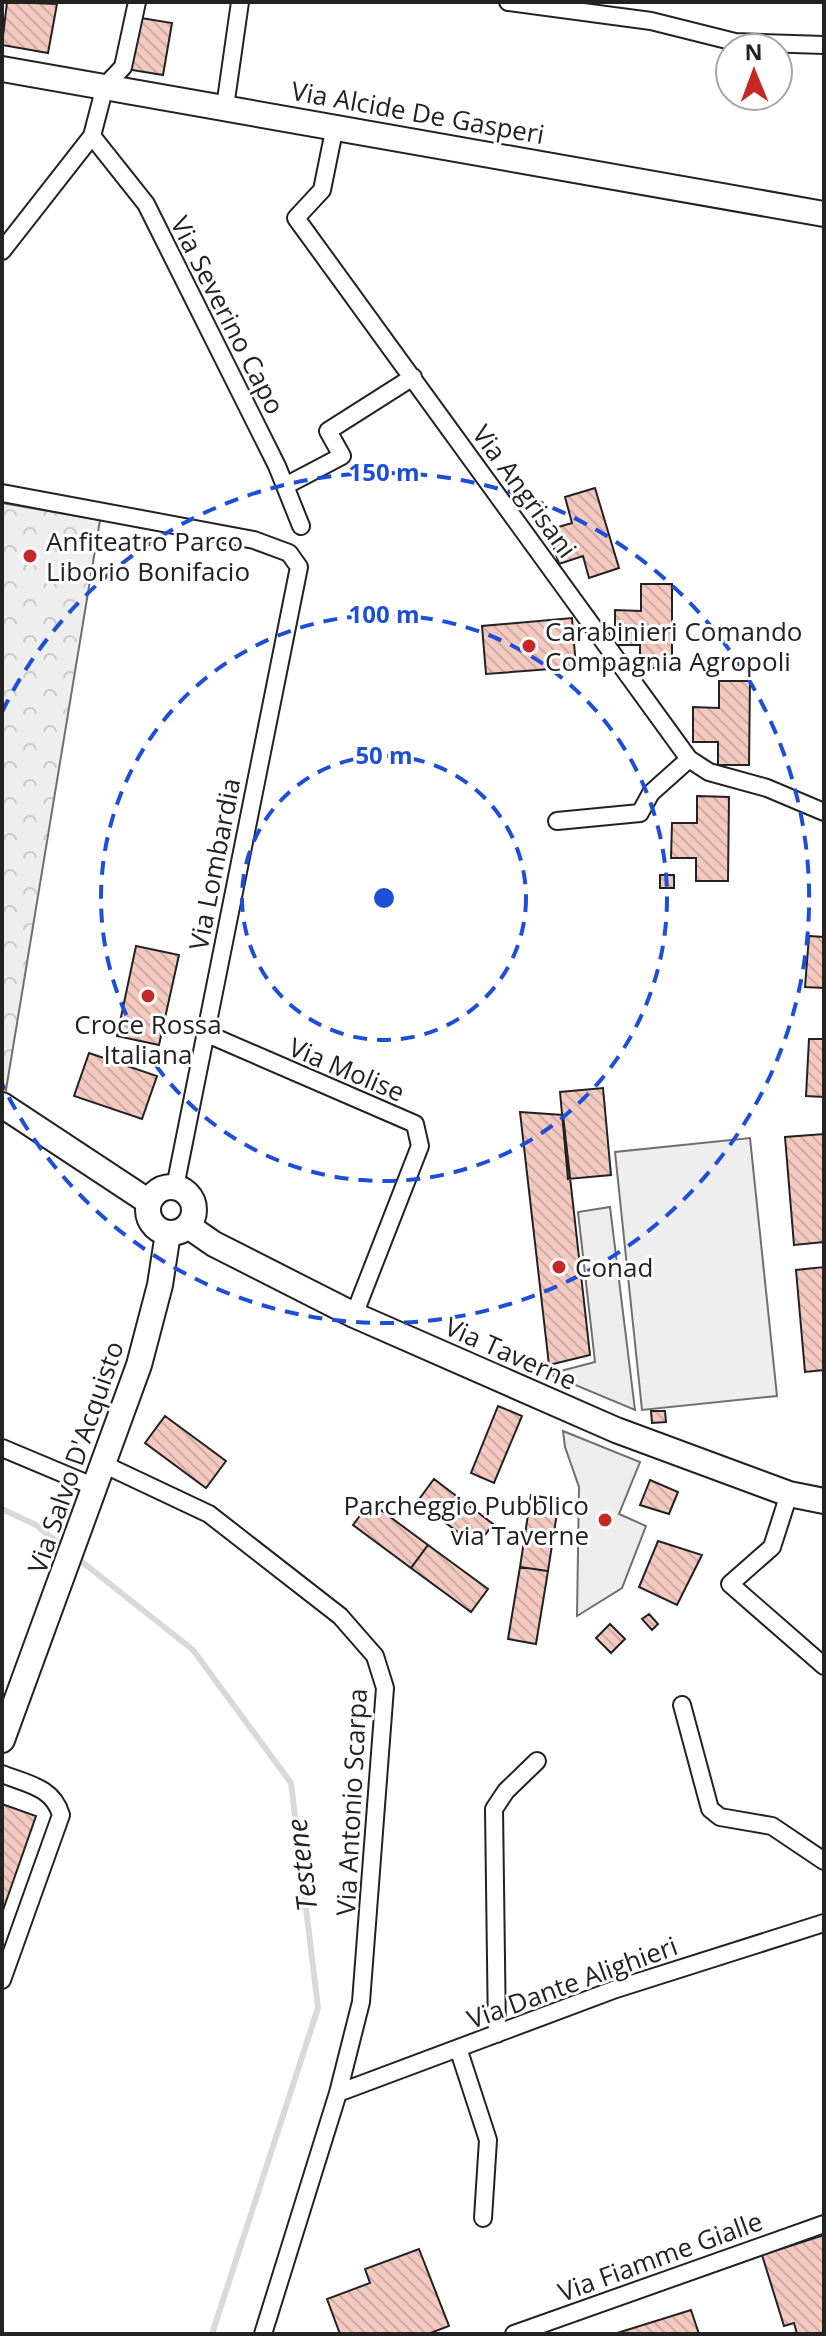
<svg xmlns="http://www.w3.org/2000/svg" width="826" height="2336" viewBox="0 0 826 2336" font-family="'Open Sans',sans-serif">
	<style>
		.grass { fill: #eee; stroke: #6f6f6f; stroke-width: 2 }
		.forest { fill: url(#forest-crowns); stroke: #6f6f6f; stroke-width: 2 }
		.parking { fill: #ededed; stroke: #6f6f6f; stroke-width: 2 }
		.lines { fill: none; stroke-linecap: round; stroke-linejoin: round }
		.stream { stroke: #d9d9d9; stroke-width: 6 }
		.building { fill: url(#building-back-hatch); stroke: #222; stroke-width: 2 }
		.street-casing { stroke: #222; stroke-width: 20 }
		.secondary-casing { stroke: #222; stroke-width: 28 }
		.street { stroke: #fff; stroke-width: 16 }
		.secondary { stroke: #fff; stroke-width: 24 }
		.ring { fill: none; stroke: #1d4ed8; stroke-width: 4; stroke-dasharray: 14 10 }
		.poi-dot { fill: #c62828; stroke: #fff; stroke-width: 3 }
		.labels { text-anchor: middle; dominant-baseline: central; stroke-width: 6; stroke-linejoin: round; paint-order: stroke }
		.street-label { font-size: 26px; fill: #222; stroke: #fff }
		.poi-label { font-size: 26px; fill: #222; stroke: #fff; text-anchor: start }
		.water-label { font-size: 28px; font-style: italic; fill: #222; stroke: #fff }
		.centre { fill: #1d4ed8; stroke: #fff; stroke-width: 4 }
		.ring-label { font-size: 24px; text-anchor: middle; font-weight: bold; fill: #1d4ed8; stroke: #fff; stroke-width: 6; stroke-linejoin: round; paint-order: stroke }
	</style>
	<defs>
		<pattern id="forest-crowns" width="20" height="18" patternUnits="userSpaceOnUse" patternTransform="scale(2)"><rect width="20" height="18" fill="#eee"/><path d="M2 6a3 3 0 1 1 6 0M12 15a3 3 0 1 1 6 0" fill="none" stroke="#ccc"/></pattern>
		<pattern id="building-back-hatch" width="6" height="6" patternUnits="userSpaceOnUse" patternTransform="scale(2)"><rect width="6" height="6" fill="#f3c9c0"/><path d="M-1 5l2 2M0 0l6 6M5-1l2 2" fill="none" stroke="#d0aca5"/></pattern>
	</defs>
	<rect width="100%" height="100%" fill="#fff"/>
	<path class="grass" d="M750 1138 777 1396 642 1410 615 1152Z"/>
	<path class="forest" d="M2 503 100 520 6 1090 2 1087Z"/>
	<path class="parking" d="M610 1207 635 1410 549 1374 595 1362 578 1212Z
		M563 1431 640 1462 619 1514 646 1526 622 1588 577 1616 579 1487 565 1447Z"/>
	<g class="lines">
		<path class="stream" d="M2 1509 36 1525 67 1550
			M76 1557 193 1650 291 1783 318 2008 212 2334"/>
	</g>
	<path class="building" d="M7 2 57 4 48 53 2 45Z
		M135 17 172 23 163 75 126 69Z
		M595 488 619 568 589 578 583 556 559 564 548 530 572 523 565 497Z
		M641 584H672V668H640V645H615V610L641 611Z
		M572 618 576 667 486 674 482 626Z
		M719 681H750L749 765H718V742H693V707L719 708Z
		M697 796 729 797 728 881H696V858H671L672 823H697Z
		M660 875H674V888H660Z
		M809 936 824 937V988L805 987Z
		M136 946 179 955 159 1045 117 1036Z
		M809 1039H824V1097L806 1096Z
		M89 1053 157 1076 142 1119 74 1096Z
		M603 1088 611 1175 568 1179 560 1092Z
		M520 1112 563 1115 590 1355 549 1365Z
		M824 1134V1242L794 1245 785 1137Z
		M824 1267V1370L805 1372 796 1270Z
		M498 1406 522 1416 494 1483 471 1473Z
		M651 1411H665L666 1422 652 1423Z
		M165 1416 226 1461 206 1488 145 1443Z
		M434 1479 493 1524 477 1546 417 1502Z
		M650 1480 678 1492 669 1514 640 1505Z
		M531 1495 559 1500 548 1571 520 1567Z
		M370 1502 428 1545 411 1568 353 1525Z
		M658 1541 702 1555 677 1605 639 1587Z
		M428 1545 488 1589 471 1612 411 1568Z
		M520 1567 548 1571 536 1644 508 1639Z
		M649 1614 658 1624 652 1630 642 1619Z
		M610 1624 625 1639 611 1653 596 1638Z
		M2 1804 36 1816 2 1913Z
		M824 2235V2334H797L794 2323 784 2326 762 2255Z
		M419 2249 449 2326 428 2334H340L327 2299 370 2283 365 2269Z
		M691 2310 699 2334H614Z"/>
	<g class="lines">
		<g class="street-casing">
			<path id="street" d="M508 2 651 21 735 42 824 45
				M225 107 240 2
				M335 126 322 190 296 218 689 759 709 772 767 788 824 812
				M92 136 146 204 277 466 301 526
				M2 251 92 136 105 86 123 67 137 2
				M285 486 342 456 328 431 413 377
				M2 493 254 540 289 553 299 567 175 1187
				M557 821 640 813 651 793 689 759
				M205 1033 415 1124 420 1146 354 1315
				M2 1448 95 1487
				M103 1464 209 1514 340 1616 375 1656 385 1688 361 2002 338 2093 263 2334
				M789 1494 772 1547 730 1584 824 1666
				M682 1705 710 1809 720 1817 772 1826 824 1861
				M2 1774C27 1784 53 1787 61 1815L2 1980
				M497 2034 494 1809 506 1791 537 1761
				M458 2048 488 2140 483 2218
				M338 2093 616 1989 824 1923
				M514 2334 824 2224"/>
		</g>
		<g class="secondary-casing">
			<path id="secondary" d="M2 69 824 214
				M2 1105 149 1202
				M148 1210a23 23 0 1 1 46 0a23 23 0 1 1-46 0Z
				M188 1226 214 1244 354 1315 616 1430 789 1494 824 1501
				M2 1740 139 1365 160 1285 168 1233"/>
		</g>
		<use href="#street" class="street"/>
		<use href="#secondary" class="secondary"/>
	</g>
	<g class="ring">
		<circle cx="384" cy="898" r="142"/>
		<circle cx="384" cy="898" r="283"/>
		<path d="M2 712A425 425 0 1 1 2 1084"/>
	</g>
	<g class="poi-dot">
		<circle cx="30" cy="556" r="8"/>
		<circle cx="529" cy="646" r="8"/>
		<circle cx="148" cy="996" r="8"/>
		<circle cx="559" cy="1267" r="8"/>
		<circle cx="605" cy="1520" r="8"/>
	</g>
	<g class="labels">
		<g class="street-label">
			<text transform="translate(418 112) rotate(10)">Via Alcide De Gasperi</text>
			<text transform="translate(228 315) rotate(63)">Via Severino Capo</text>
			<text transform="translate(525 491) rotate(54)">Via Angrisani</text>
			<text transform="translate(214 864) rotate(-79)">Via Lombardia</text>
			<text transform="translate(347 1069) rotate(23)">Via Molise</text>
			<text transform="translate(511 1353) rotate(24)">Via Taverne</text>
			<text transform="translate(75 1457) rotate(-71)">Via Salvo D'Acquisto</text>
			<text transform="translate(351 1802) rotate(-87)">Via Antonio Scarpa</text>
			<text transform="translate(572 1982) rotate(-20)">Via Dante Alighieri</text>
			<text transform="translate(660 2256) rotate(-20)">Via Fiamme Gialle</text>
		</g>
		<g class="poi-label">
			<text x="46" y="541">Anfiteatro Parco<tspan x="46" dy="30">Liborio Bonifacio</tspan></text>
			<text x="545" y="631">Carabinieri Comando<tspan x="545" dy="30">Compagnia Agropoli</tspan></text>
			<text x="148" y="1024" text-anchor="middle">Croce Rossa<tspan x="148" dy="30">Italiana</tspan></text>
			<text x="575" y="1267">Conad</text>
			<text x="589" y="1505" text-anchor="end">Parcheggio Pubblico<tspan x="589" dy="30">via Taverne</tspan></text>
		</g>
		<g class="water-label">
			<text transform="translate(301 1865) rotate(-97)">Testene</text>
		</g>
	</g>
	<circle cx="384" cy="898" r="12" class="centre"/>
	<g class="ring-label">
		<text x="384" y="481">150 m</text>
		<text x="384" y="623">100 m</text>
		<text x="384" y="764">50 m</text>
	</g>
	<rect width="826" height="2336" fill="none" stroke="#222222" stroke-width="8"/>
	<g transform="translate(754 72) rotate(359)"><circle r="38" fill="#ffffff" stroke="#a7a7a7" stroke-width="2"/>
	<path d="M0-6L14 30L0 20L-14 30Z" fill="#c62828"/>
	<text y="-12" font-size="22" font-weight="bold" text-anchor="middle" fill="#222222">N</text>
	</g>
</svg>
